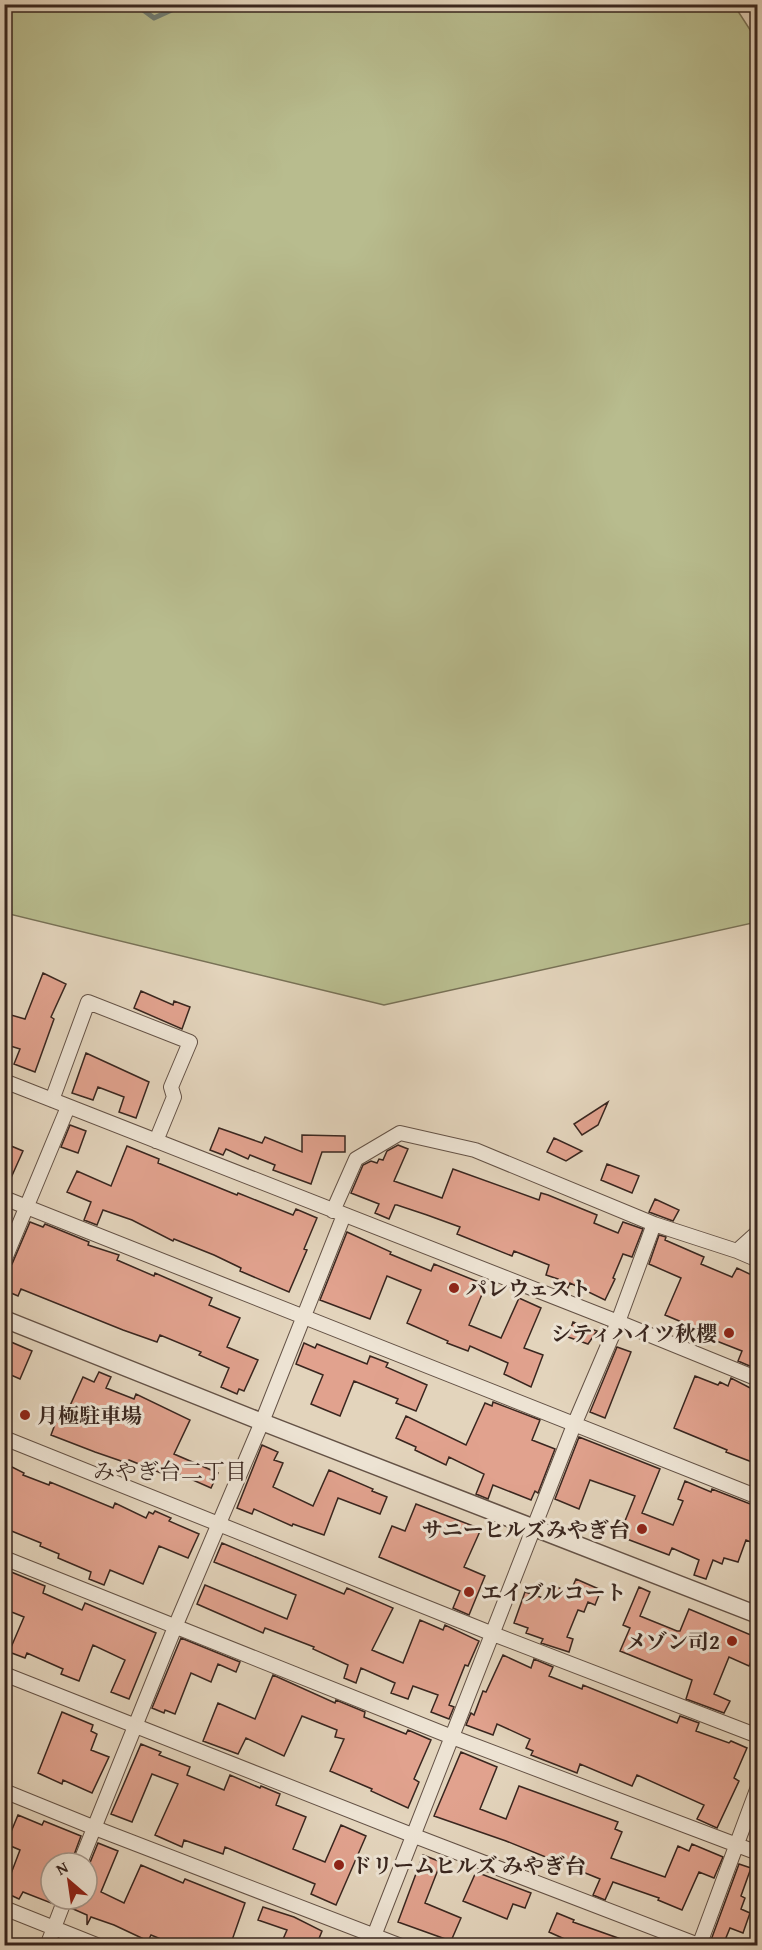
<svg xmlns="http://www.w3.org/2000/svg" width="762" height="1950" viewBox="0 0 762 1950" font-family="'Gentium Book Plus','Noto Serif JP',serif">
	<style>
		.green { fill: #b8bc8e; stroke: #787156; stroke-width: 1.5 }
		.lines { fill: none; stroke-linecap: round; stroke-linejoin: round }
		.stream { stroke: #707e75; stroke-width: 5 }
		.building { fill: #e1a28e; stroke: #39261f; stroke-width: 1.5 }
		.minor-casing { stroke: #645246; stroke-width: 16 }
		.tertiary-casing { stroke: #645246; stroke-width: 19 }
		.minor { stroke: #ede3d3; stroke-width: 14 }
		.tertiary { stroke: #ede3d3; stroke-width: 16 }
		.poi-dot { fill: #8f2418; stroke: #ede3d3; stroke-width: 2 }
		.labels { text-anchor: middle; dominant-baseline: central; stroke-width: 6; stroke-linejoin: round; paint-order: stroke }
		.poi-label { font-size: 21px; font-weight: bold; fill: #39261f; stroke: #ede3d3; text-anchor: start }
		.neighbourhood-label { font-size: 22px; fill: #39261f; stroke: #ede3d3 }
	</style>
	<rect width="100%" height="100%" fill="#e3d4bc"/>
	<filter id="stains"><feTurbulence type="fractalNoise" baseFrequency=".00333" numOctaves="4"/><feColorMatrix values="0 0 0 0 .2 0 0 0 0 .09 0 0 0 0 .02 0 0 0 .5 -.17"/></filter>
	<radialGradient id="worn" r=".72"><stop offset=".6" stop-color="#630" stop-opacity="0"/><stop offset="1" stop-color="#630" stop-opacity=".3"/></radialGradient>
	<path class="green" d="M5 4 734 5 758 42 757 922 384 1005 5 913Z"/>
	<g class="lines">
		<path class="stream" d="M135 4 154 18 185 4"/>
	</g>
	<path class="building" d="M43 973 66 984 51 1017 54 1019 35 1072 14 1064 20 1049 4 1044V1013L25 1019Z
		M141 991 173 1005 174 1001 190 1007 182 1029 134 1008Z
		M86 1053 149 1082 136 1118 119 1112 124 1097 98 1087 93 1100 72 1093Z
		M608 1102 598 1125 582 1135 574 1124Z
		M70 1125 86 1131 78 1153 61 1147Z
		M219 1128 262 1143 265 1137 302 1152V1135L345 1136V1152H322L311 1184 273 1170 275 1165 250 1155 248 1159 226 1149 223 1155 210 1150Z
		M554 1138 582 1151 566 1161 547 1152Z
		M4 1143 23 1151 6 1189H4Z
		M398 1145 408 1149 394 1181 442 1198 453 1169 539 1200 541 1193 548 1195 597 1215 594 1223 618 1233 623 1222 643 1229 632 1257 623 1254 613 1278 615 1279 605 1300 570 1283 566 1292 555 1287 558 1279 546 1275 549 1265 514 1251 512 1256 457 1234 460 1227 427 1215 397 1205H395L389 1219 375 1213 379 1204 351 1193 363 1165 371 1161 377 1163 379 1159 383 1160 387 1151Z
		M127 1146 159 1159 158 1163 237 1195 238 1193 293 1215 296 1209 317 1218 304 1249 307 1250 289 1292 240 1271 241 1268 214 1255 174 1239 173 1241 132 1220 103 1210 97 1225 84 1220 91 1202 67 1192 77 1171 111 1186Z
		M607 1164 639 1176 632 1193 601 1180Z
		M655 1199 679 1210 673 1221 649 1212Z
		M30 1222 43 1227 45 1224 89 1242 88 1245 119 1255 117 1260 154 1276 155 1273 212 1298 209 1305 240 1318 227 1347 258 1360 244 1391 239 1389 237 1394 221 1387 229 1368 199 1355 201 1352 160 1335 157 1342 123 1330 21 1289 18 1296 4 1290V1276L7 1269 12 1264Z
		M347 1232 391 1252 390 1254 431 1271 434 1264 486 1285 469 1325 501 1338 519 1298 541 1308 524 1348 543 1355 531 1387 504 1374 508 1363 470 1346 468 1351 447 1343 448 1341 407 1323 421 1290 387 1276 370 1319 320 1300Z
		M659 1235 666 1237 665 1240 704 1257 701 1264 732 1277 737 1268 758 1278V1353L752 1367 738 1361 742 1351 714 1340 715 1336 665 1315 681 1278 649 1264Z
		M573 1322 597 1331 588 1344 568 1337Z
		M4 1339 32 1351 20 1379 4 1372Z
		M304 1343 315 1348 317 1344 367 1364 370 1356 388 1363 386 1367 427 1385 416 1411 396 1403 398 1399 354 1381 340 1416 311 1404 323 1375 296 1364Z
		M617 1347 631 1352 605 1418 590 1412Z
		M99 1372 111 1377 106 1388 134 1399 136 1394 190 1420 174 1454 218 1473 211 1488 168 1469 166 1475 129 1460 127 1463 95 1452 51 1435 61 1408 68 1410 83 1377 94 1382Z
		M695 1376 718 1385 720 1382 728 1386 731 1378 758 1392V1449L752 1462 726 1452 727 1450 674 1428Z
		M493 1402 540 1420 532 1440 555 1449 538 1493 535 1491 531 1500 493 1485 488 1499 476 1494 484 1474 449 1457 446 1465 415 1450 416 1447 396 1438 406 1416 466 1445 485 1403 492 1406Z
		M579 1437 660 1469 642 1513 673 1525 683 1501 678 1499 685 1481 711 1492 712 1489 758 1507V1545L746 1540 738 1562 724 1558 722 1564 713 1560 706 1579 694 1575 699 1560 672 1548 669 1555 619 1536 635 1496 590 1480 579 1509 555 1499Z
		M262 1445 278 1452 274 1460 283 1463 273 1487 313 1506 329 1470 373 1489 372 1491 387 1497 380 1514 338 1498 324 1535 293 1524 292 1526 254 1509 252 1514 237 1508Z
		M10 1466 24 1473 23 1475 49 1485 50 1482 113 1508 115 1503 146 1518 149 1512 153 1514 155 1511 171 1518 169 1521 199 1534 188 1558 159 1546 143 1584 110 1570 104 1585 89 1579 91 1572 58 1558 59 1554 40 1546 41 1543 4 1528V1477Z
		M416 1504 481 1529 464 1567 485 1576 469 1615 453 1608 460 1591 379 1557 392 1526 405 1531Z
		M222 1543 344 1594 347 1588 393 1608 372 1650 403 1663 420 1620 443 1630 445 1625 479 1641 468 1666 465 1665 449 1705 454 1707 449 1719 431 1712 438 1695 413 1686 408 1699 391 1693 395 1683 361 1668 356 1683 344 1678 348 1665 313 1649 314 1647 265 1628 263 1633 197 1604 205 1585 287 1619 296 1595 214 1562Z
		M4 1569 45 1586 43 1593 82 1610 85 1603 156 1633 129 1699 111 1692 125 1660 93 1645 79 1681 61 1674 63 1669 27 1653 25 1658 9 1652 24 1617 4 1609Z
		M576 1579 601 1590 595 1605 588 1602 584 1612 578 1610 567 1637 573 1639 569 1652 541 1643 543 1639 526 1633 528 1628 514 1623 525 1592 546 1599 553 1585 570 1593Z
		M639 1587 650 1592 640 1616 677 1631H680L689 1609 758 1638V1644L749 1666 729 1657 714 1694 730 1701 724 1713 686 1699 692 1680 620 1651 630 1628 623 1625Z
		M181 1638 240 1662 236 1672 218 1664 211 1682 191 1673 175 1714 165 1710 164 1713 152 1708Z
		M503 1655 531 1668 534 1659 553 1667 549 1676 582 1689 583 1685 677 1723 680 1716 699 1723 696 1731 729 1743 731 1741 747 1748 734 1778 739 1781 717 1828 697 1819 704 1805 637 1775 632 1786 580 1764 577 1773 531 1755 533 1751 526 1748 530 1739 497 1724 493 1735 466 1725 471 1713 474 1715 483 1691 486 1692Z
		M273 1675 335 1703 336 1700 365 1712 364 1717 406 1734 408 1730 431 1740 414 1779 419 1782 408 1808 371 1791 372 1789 330 1771 344 1739 335 1737 337 1730 302 1716 284 1756 246 1738 238 1754 203 1741 218 1703 255 1719Z
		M62 1712 93 1725 91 1731 97 1734 91 1750 109 1757 92 1793 63 1780 62 1784 38 1773Z
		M141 1744 161 1752 159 1755 190 1767 187 1775 224 1790 230 1775 260 1788 261 1786 280 1794 276 1805 306 1817 293 1849 325 1862 341 1825 366 1836 336 1905 311 1894 315 1884 225 1847 223 1854 184 1840 182 1847 155 1835 178 1784 152 1774 132 1822 111 1814Z
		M461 1752 497 1767 480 1809 506 1819 519 1786 618 1822 615 1829 622 1832 611 1858 665 1877 678 1846 689 1851 692 1844 723 1857 714 1878 699 1872 682 1910 658 1900 659 1898 613 1882 605 1900 593 1895 600 1879 506 1841 434 1816Z
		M18 1815 42 1825 44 1821 81 1836 71 1863H51V1903L23 1892 19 1899 4 1892 20 1850 6 1844Z
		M98 1843 118 1851 101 1892 124 1903 141 1865 183 1883 185 1879 245 1903 230 1946H178L151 1935 148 1941 114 1925 91 1917 87 1925V1915L71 1908 74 1899H87V1870Z
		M423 1855 441 1862 425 1903 461 1918 451 1941 398 1922Z
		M739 1864 751 1868 741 1896 745 1898 741 1909 750 1913 743 1933 730 1928 723 1945 711 1940Z
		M476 1872 531 1893 525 1908 513 1904 507 1919 463 1901Z
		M263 1907 294 1917 322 1931 316 1946H280L287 1930 258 1920Z
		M557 1913 574 1920 573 1922 635 1944 634 1946H580L549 1932Z"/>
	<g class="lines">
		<g class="minor-casing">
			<path id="minor" d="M4 1081 618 1322 758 1379
				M52 1100 88 1002 190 1042 171 1087 174 1097 156 1141
				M4 1198 758 1497
				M333 1211 356 1159 400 1133 475 1150 654 1224
				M737 1251 758 1232
				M4 1261 68 1107
				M4 1438 493 1634 758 1736
				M4 1558 452 1737 758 1853
				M4 1674 412 1835 701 1946
				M4 1791 95 1828 401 1946
				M80 1863 175 1627 262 1422 344 1215
				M4 1908 99 1946
				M47 1946 65 1899
				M370 1946 574 1425 618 1322 654 1224 737 1251 758 1260
				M699 1946 758 1787"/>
		</g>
		<g class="tertiary-casing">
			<path id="tertiary" d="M4 1319 262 1422 758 1615"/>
		</g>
		<use href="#minor" class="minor"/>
		<use href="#tertiary" class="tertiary"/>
	</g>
	<g class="poi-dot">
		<circle cx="454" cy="1288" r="6"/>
		<circle cx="729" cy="1333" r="6"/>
		<circle cx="25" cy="1415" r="6"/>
		<circle cx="642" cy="1529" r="6"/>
		<circle cx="469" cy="1592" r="6"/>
		<circle cx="732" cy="1641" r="6"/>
		<circle cx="339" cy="1865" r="6"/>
	</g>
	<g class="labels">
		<g class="poi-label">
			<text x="466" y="1288">パレウェスト</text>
			<text x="717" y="1333" text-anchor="end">シティハイツ秋櫻</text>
			<text x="37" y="1415">月極駐車場</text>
			<text x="630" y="1529" text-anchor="end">サニーヒルズみやぎ台</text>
			<text x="481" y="1592">エイブルコート</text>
			<text x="720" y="1641" text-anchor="end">メゾン司2</text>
			<text x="351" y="1865">ドリームヒルズ みやぎ台</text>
		</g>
		<g class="neighbourhood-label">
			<text x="170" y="1471">みやぎ台二丁目</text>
		</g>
	</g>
	<rect width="762" height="1950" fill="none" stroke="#e3d4bc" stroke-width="24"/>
	<rect x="6" y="6" width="750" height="1938" fill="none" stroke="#39261f" stroke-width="3"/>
	<rect x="12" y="12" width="738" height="1926" fill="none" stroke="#39261f" stroke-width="1.5"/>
	<g transform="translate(69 1881) rotate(331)"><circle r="28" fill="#ede3d3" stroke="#a5978b" stroke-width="1.5"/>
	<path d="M0-4.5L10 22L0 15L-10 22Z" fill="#8f2418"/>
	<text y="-9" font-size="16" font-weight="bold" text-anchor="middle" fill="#39261f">N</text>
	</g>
	<rect width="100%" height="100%" filter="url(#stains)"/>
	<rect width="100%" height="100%" fill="url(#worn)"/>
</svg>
